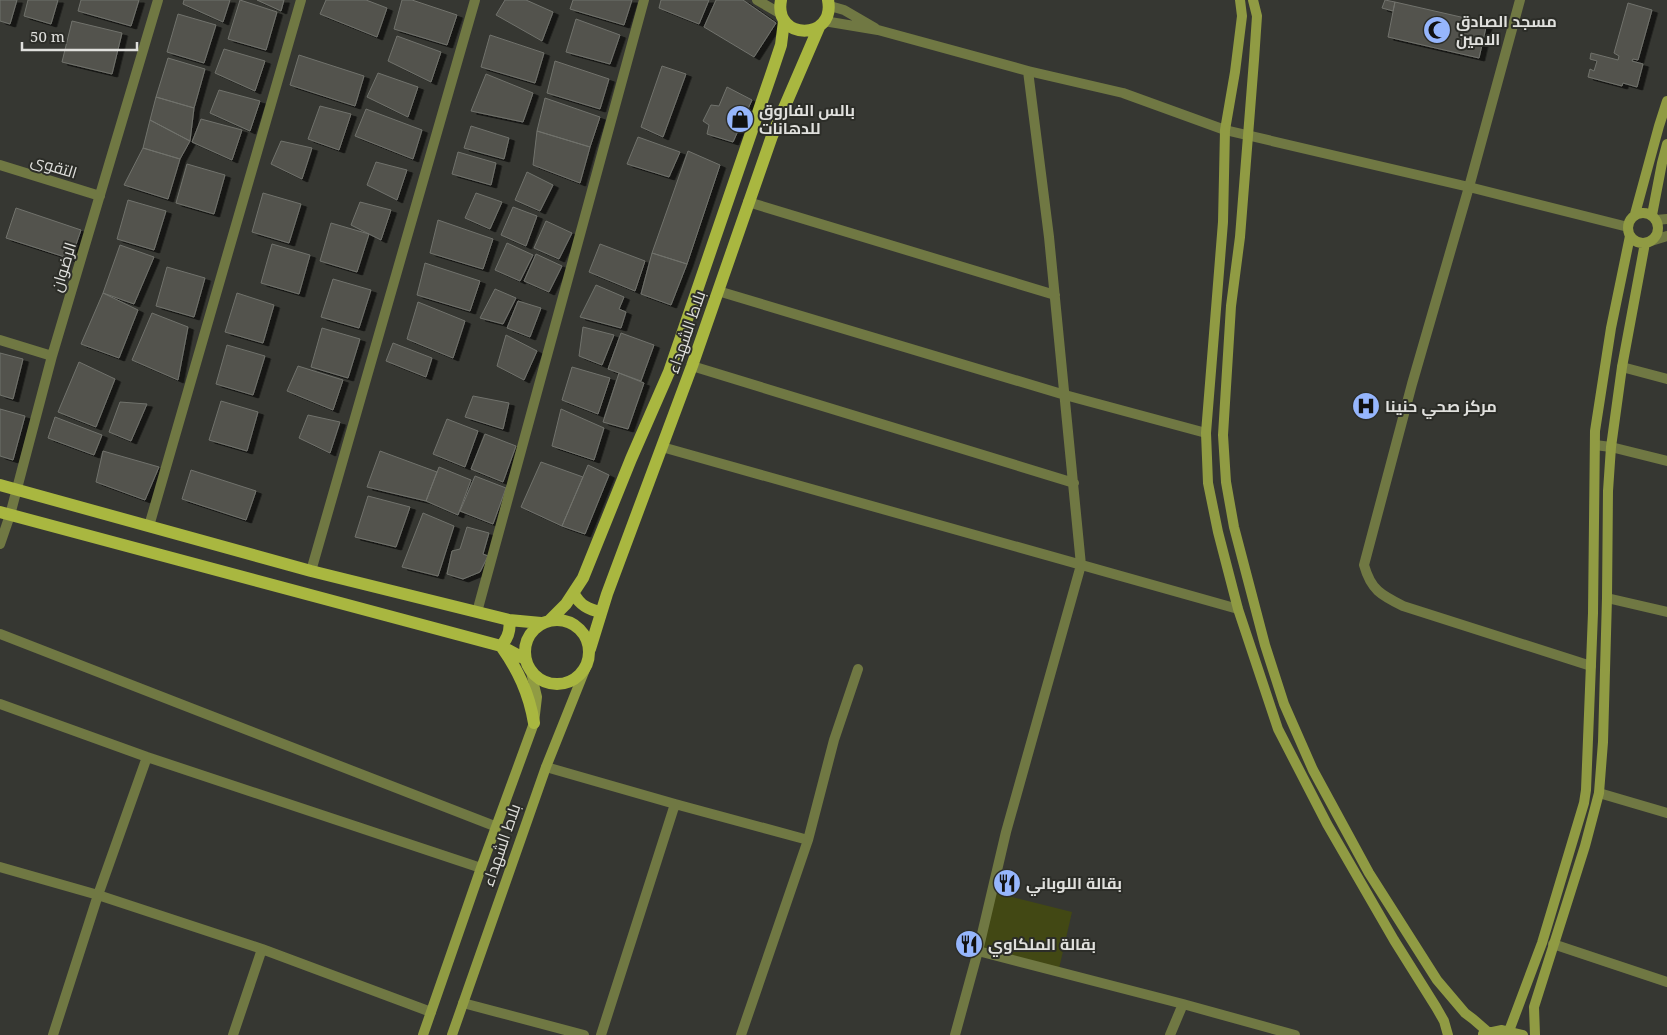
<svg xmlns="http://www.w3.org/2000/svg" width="1667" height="1035" viewBox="0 0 1667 1035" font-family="'Noto Serif',Cairo,serif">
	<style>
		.green { fill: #424814 }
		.building { fill: #52534d; stroke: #71726c; filter: url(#shadow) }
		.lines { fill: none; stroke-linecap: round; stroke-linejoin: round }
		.street { stroke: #707843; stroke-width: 10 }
		.secondary { stroke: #909b43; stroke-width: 10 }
		.primary { stroke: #a9b740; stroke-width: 12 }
		.labels { text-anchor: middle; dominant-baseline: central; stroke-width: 4; stroke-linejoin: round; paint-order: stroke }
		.poi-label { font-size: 16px; font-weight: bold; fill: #e0e0dd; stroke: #2c2d28; text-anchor: start }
		.street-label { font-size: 16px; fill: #e0e0dd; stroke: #2c2d28 }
	</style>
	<defs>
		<filter id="shadow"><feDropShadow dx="5.5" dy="3" stdDeviation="0" flood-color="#0009"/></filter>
	</defs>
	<rect width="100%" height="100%" fill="#363732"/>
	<path class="green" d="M992 892 1072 912 1058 973 978 951Z"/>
	<path class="building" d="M0 0H17L10 24 0 21Z
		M28 0H58L51 24 24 16Z
		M81 0H139L131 26 78 11Z
		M184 0H230L223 22 183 4Z
		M240 0 277 12 266 50 228 39Z
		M257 0H284L281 11Z
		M326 0H366L387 8 377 37 320 14Z
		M402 0H412L457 15 447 45 394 29Z
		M505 0H526L553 12 542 41 496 15Z
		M573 0H632L624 25 570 9Z
		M661 0H709L699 24 659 8Z
		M716 0H743L776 23 754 57 704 27Z
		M1385 0 1395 2 1393 11 1382 8Z
		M1395 2 1487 23 1479 58 1388 37Z
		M1628 3 1652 10 1638 60 1633 59 1632 61 1643 64 1637 87 1623 83 1622 86 1588 77 1590 69 1594 71 1597 61 1590 59 1591 53 1618 60 1619 56 1614 53Z
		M178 14 216 25 204 63 167 52Z
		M576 19 620 35 610 64 566 52Z
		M72 21 122 33 112 74 62 62Z
		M490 35 544 53 535 83 481 67Z
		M397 36 441 52 431 82 388 61Z
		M224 49 265 61 255 91 215 73Z
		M299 55 364 76 355 106 290 85Z
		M168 58 205 69 194 108 156 97Z
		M555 61 609 79 600 109 547 93Z
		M662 66 686 74 663 137 641 127Z
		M378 73 418 87 408 117 367 97Z
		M486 74 533 93 523 122 471 111Z
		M727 87 752 100 733 142 707 134 709 125 703 121 711 105 719 106Z
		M219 90 260 101 250 131 210 113Z
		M156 97 194 108 190 141 150 120Z
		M545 98 600 117 590 147 537 131Z
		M320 106 351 114 339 150 308 139Z
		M366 109 422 130 413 159 355 136Z
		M201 119 242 130 232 160 192 142Z
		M150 120 190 141 180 159 143 148Z
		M471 126 509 138 504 159 464 148Z
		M537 131 590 147 580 183 533 165Z
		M638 137 680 152 669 177 627 164Z
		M281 141 312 148 302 179 271 164Z
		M143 148 180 159 168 199 124 185Z
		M688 151 720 165 687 264 652 253Z
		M458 152 496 163 491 185 452 174Z
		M376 162 407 170 397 200 367 185Z
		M187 164 225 175 214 214 176 203Z
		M527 172 553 185 540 211 515 200Z
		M263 193 301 204 289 243 252 232Z
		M476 193 502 202 490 229 465 218Z
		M128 200 166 211 154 250 117 239Z
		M360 202 391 210 381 240 351 225Z
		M513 207 537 216 526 246 501 235Z
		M16 208 81 230 71 259 6 238Z
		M438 220 493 239 483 269 430 253Z
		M546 221 572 233 559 259 534 248Z
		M331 223 369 234 357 272 320 261Z
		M507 243 533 255 520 281 495 270Z
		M272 244 310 255 299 294 261 283Z
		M600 244 645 261 635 291 589 272Z
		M120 245 154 257 134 304 103 293Z
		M652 253 687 264 671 305 641 294Z
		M536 254 562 266 549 292 524 281Z
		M425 263 480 281 470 311 417 295Z
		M167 267 205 278 194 317 156 306Z
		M333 279 371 290 359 328 321 317Z
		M596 285 624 297 619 309 626 312 621 328 580 317Z
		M495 289 516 298 503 324 480 318Z
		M103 293 138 310 119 358 81 344Z
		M237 293 274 305 263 343 225 332Z
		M518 301 541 308 530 337 507 328Z
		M418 302 465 321 453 358 407 339Z
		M152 313 188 327 178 380 132 360Z
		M583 327 614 335 602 365 579 356Z
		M322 328 360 339 348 378 311 367Z
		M621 333 654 345 641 381 608 369Z
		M506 335 537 351 524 380 497 366Z
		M393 343 432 358 426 377 386 361Z
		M227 345 265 356 253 395 216 384Z
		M0 353 23 359 13 399 0 395Z
		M79 362 115 379 96 427 58 412Z
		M298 366 343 380 333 410 287 391Z
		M572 367 610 378 598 414 562 400Z
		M619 373 644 383 628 429 603 422Z
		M473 396 509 403 503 429 465 417Z
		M221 401 258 412 247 451 209 440Z
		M120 402 147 404 131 441 109 432Z
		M0 409 25 416 13 460 0 456Z
		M561 409 604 428 594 460 552 446Z
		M308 415 340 422 330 453 299 438Z
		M55 417 102 435 94 455 48 438Z
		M447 419 478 431 465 467 433 454Z
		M485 434 516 446 503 482 471 469Z
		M103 451 159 467 145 500 96 482Z
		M380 451 437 472 426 501 367 487Z
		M541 462 583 477 562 526 521 507Z
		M588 465 609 475 585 534 562 526Z
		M439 467 471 480 458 515 426 501Z
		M191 470 256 491 246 520 182 499Z
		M475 476 506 488 493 524 460 511Z
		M368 496 410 507 396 547 355 537Z
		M423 513 454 526 438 576 402 567Z
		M467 527 489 533 483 554 488 556 480 572 463 579 447 574 452 551 460 549Z"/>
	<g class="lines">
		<path class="street" d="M757 0 781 14
			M1520 0 1469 187 1412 384 1364 565C1371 590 1381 595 1403 606L1591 666
			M830 6 844 10 875 28
			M824 21 878 30 1028 71 1123 93 1225 130 1469 187 1628 227
			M0 165 100 196
			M748 202 1055 295
			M1656 220 1667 219
			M1651 241 1667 236
			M718 291 1065 395 1206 433
			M0 340 52 356
			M692 366 1074 483
			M1622 367 1667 379
			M1595 445 1611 447 1667 461
			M662 447 1238 609
			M149 526 301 0
			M0 544 10 515 52 356 158 0
			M311 571 475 0
			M1607 598 1667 612
			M477 612 644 0
			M0 634 497 827
			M0 704 147 757 481 868
			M546 767 675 804 808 840
			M1599 793 1667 813
			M0 867 98 895 262 949 431 1012
			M1553 944 1667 982
			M978 951 1183 1004 1295 1035
			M463 1003 584 1035
			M53 1035 98 895 147 757
			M233 1035 262 949
			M601 1035 675 804
			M741 1035 808 840 834 740 858 669
			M955 1035 978 951 1006 832 1081 565 1049 237 1028 71
			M1170 1035 1183 1004"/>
		<path class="secondary" d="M1240 0 1242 16 1235 72 1225 130 1223 222 1206 433 1208 483 1218 532 1238 609 1278 729 1327 824 1394 940 1436 1007 1444 1021 1448 1035
			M1253 0 1257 16 1254 60 1240 237 1231 306 1223 435 1226 482 1234 527 1265 645 1284 704 1313 770 1369 873 1437 980 1465 1013 1473 1019 1488 1032
			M1628 228a15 15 0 1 1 30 0a15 15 0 1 1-30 0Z
			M1635 214 1659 126 1667 101
			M1652 215 1662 163 1667 144
			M1509 1031 1542 943 1584 803 1586 790 1593 613 1595 431 1611 328 1630 236
			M1483 1034 1502 1030 1523 1035
			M423 1035 481 868 534 723 537 697 531 672
			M452 1035 546 767 586 667
			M1535 1035 1534 1007 1585 846 1599 793 1603 742 1607 598 1608 491 1611 447 1622 367 1645 243"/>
		<path class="primary" d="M781 0C773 41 836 41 828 0
			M0 485 311 571 509 620 541 623
			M0 512 501 646 525 659
			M574 594C580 605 588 610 601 612
			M525 652a32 32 0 1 1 64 0a32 32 0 1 1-64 0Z
			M509 620C511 630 508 638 501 646 518 670 529 693 534 723
			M550 620 566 604 583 578 631 459 669 372 772 72 781 45 784 21
			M590 649 607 594 692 366 772 136 819 27"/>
	</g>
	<defs>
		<g id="mosque-disc" transform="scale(1.4375)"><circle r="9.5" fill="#96b6fd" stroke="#2c2d28"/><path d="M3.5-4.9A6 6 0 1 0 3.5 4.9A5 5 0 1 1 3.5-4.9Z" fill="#111"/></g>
		<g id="shop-disc" transform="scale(1.4375)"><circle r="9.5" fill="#96b6fd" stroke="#2c2d28"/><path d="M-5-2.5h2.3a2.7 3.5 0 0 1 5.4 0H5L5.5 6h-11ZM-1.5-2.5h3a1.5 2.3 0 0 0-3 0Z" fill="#111"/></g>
		<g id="hospital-disc" transform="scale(1.4375)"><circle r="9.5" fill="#96b6fd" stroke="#2c2d28"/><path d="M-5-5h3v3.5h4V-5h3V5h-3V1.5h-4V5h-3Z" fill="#111"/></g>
		<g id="restaurant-disc" transform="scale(1.4375)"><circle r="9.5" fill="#96b6fd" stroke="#2c2d28"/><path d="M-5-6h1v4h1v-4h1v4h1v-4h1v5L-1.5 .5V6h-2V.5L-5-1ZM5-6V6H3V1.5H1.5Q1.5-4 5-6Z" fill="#111"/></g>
	</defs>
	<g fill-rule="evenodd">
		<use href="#mosque-disc" x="1437" y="30"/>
		<use href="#shop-disc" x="740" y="119"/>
		<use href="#hospital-disc" x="1366" y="406"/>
		<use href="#restaurant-disc" x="1007" y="883"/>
		<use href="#restaurant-disc" x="969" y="944"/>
	</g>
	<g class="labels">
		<g class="poi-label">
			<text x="1456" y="21">مسجد الصادق<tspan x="1456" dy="18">الامين</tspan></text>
			<text x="759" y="110">بالس الفاروق<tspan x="759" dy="18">للدهانات</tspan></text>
			<text x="1385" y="406">مركز صحي حنينا</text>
			<text x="1026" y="883">بقالة اللوباني</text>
			<text x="988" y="944">بقالة الملكاوي</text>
		</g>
		<g class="street-label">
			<text transform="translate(54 166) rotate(17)">التقوى</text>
			<text transform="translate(63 267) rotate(-73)">الرضوان</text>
			<text transform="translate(686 332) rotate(-71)">بلاط الشهداء</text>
			<text transform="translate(501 845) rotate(-71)">بلاط الشهداء</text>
		</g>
	</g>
	<path d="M22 42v8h115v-8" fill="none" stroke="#e0e0dd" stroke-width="2.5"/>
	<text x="30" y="42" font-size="15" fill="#e0e0dd" stroke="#2c2d28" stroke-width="4" paint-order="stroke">50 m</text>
</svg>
